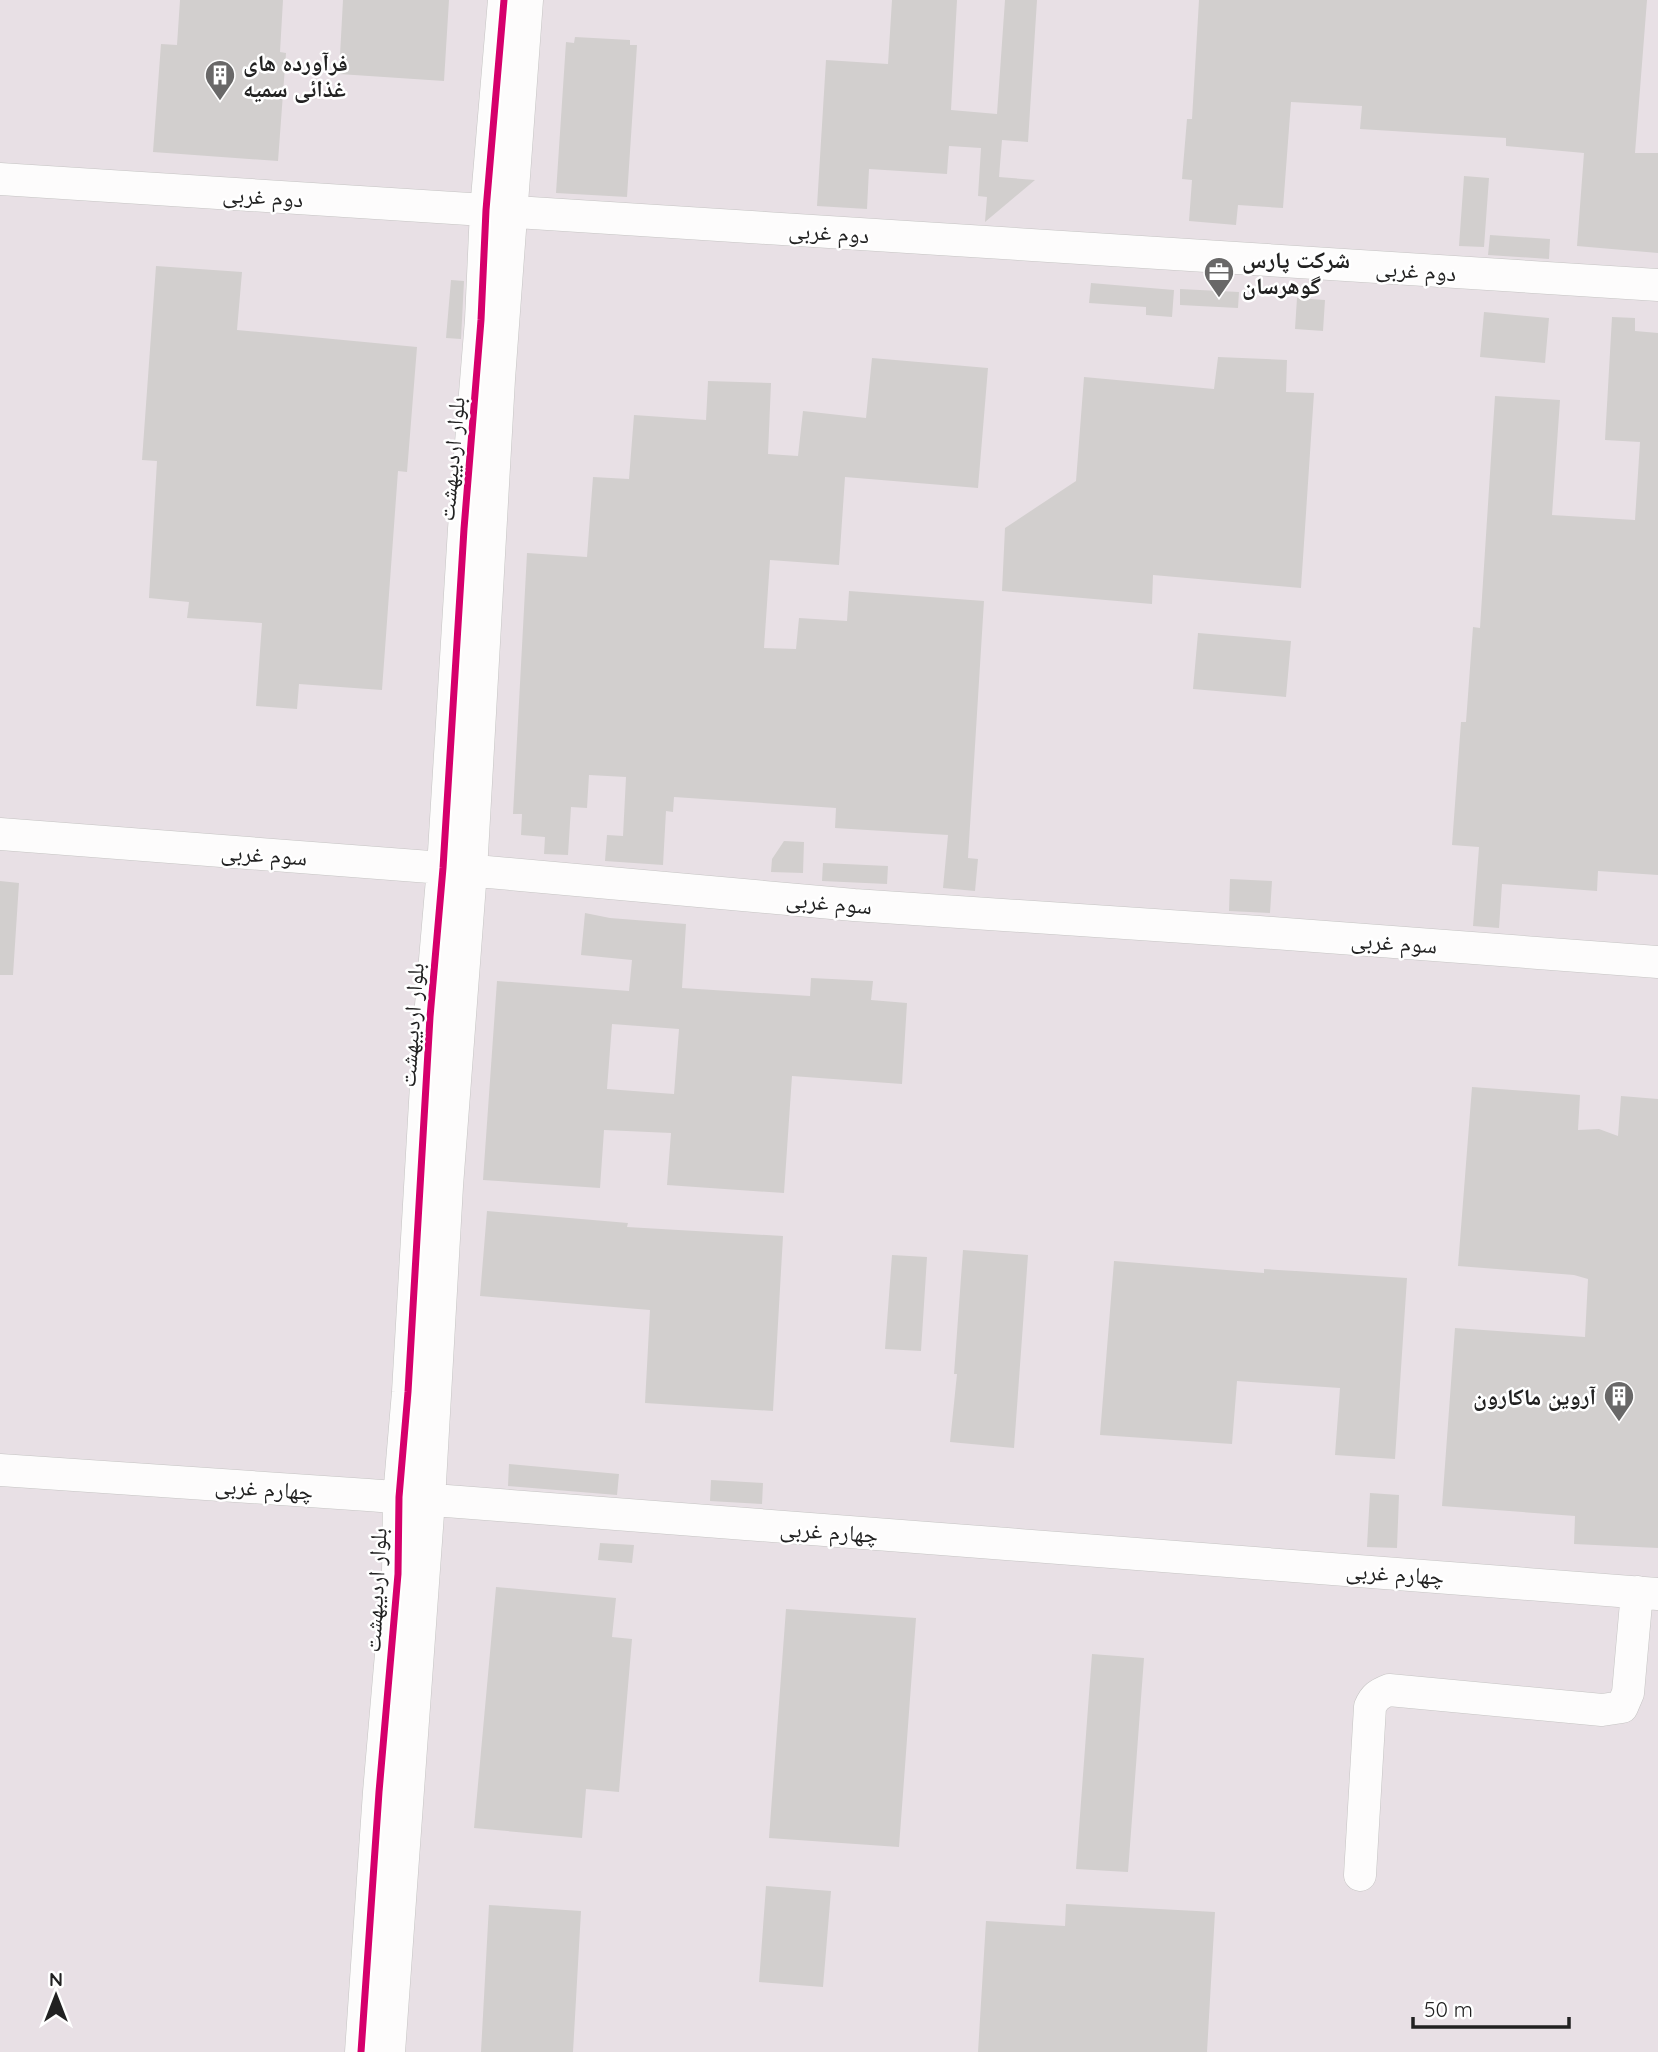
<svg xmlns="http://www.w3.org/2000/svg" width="1658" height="2052" viewBox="0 0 1658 2052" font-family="Quicksand,'Noto Naskh Arabic',sans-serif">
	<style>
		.industrial { fill: #e8e0e5 }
		.building { fill: #d2cfce; fill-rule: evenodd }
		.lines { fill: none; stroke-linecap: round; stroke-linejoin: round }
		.minor-casing { stroke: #c5c4c3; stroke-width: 33 }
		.minor { stroke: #fdfcfc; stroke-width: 32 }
		.cycleway-casing { stroke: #fff; stroke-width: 11 }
		.cycleway { stroke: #d6006c; stroke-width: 7 }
		.labels { text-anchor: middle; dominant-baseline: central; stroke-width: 5; stroke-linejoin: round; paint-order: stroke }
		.poi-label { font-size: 23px; font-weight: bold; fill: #212121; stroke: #fff; text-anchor: start }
		.street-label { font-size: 23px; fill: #212121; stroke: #fff }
	</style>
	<rect width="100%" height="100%" fill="#efedeb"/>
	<path class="industrial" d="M0 0H1658V2052H0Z"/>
	<path class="building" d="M180 0H283L280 52 286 53 278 161 153 152 161 44 177 45Z
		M343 0H449L444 81 339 74Z
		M892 0H957L951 110 997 114 1005 0H1037L1028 142 1002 140 999 177 1035 180 985 222 987 197 978 196 981 148 949 146 947 174 869 169 867 209 817 206 826 60 888 64Z
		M1199 0H1647L1635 153H1658V253L1577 246 1584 153 1506 146V138L1360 129 1362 106 1291 102 1283 208 1238 205 1236 225 1189 221 1192 180 1182 179 1187 119H1192Z
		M575 37 630 40V45H637L627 197 556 193 566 42 574 43Z
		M1464 176 1489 178 1484 247 1459 246Z
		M1490 235 1550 239 1549 259 1488 255Z
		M156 266 242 272 237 330 417 347 407 472 398 471 382 690 299 684 297 709 256 706 262 623 187 618 189 602 149 598 157 461 142 460Z
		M451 280 464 281 461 339 446 338Z
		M1091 283 1174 290 1172 317 1146 315V307L1089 303Z
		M1180 289 1239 292 1238 308 1180 305Z
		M1297 298 1325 300 1323 331 1295 329Z
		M1484 312 1549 318 1545 363 1480 357Z
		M1612 317 1635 318V331L1658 333V875L1598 871 1597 891 1502 884 1499 928 1473 926 1479 847 1452 845 1461 722H1466L1473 627 1480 628 1495 396 1560 400 1552 515 1635 520 1640 442 1605 440Z
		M1218 357 1287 360 1286 392 1314 393 1301 588 1153 575 1152 604 1002 591 1005 528 1076 481 1084 377 1214 389Z
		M872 358 988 368 978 488 845 477 839 565 770 560 764 648 796 649 799 618 847 621 849 591 984 601 968 858 978 859 975 891 943 888 948 835 835 828 836 808 674 797 673 812 666 811 663 865 605 861 607 835 623 836 626 777 589 775 587 808 571 807 568 855 544 854 545 837 521 835 522 814H513L527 553 587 557 593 477 629 479 634 415 706 420 708 381 771 383 768 454 798 456 803 411 866 418Z
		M1198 633 1291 641 1286 697 1193 689Z
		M784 841 804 842 803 873 771 872 772 859Z
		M823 863 888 866 887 884 822 881Z
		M1230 879 1272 881 1270 913 1229 911Z
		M0 881 19 883 13 975H0Z
		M585 913 610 918 686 924 682 988 810 996 811 978 873 981 871 1000 907 1003 902 1084 792 1076 784 1193 667 1185 671 1133 604 1130 600 1188 483 1180 497 981 629 991 632 960 581 955ZM612 1024 679 1029 674 1094 607 1089Z
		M1472 1087 1580 1095 1578 1130 1599 1129 1618 1136 1621 1096 1658 1099V1548L1574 1544 1575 1516 1442 1506 1455 1328 1585 1337 1588 1279 1574 1275 1458 1266Z
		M487 1211 628 1223 627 1227 783 1236 773 1411 645 1403 650 1310 480 1296Z
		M963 1250 1028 1255 1014 1448 950 1442 957 1374H954Z
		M892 1255 927 1257 921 1351 885 1349Z
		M1114 1261 1264 1273V1269L1407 1278 1395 1459 1335 1455 1340 1388 1237 1381 1232 1444 1100 1435Z
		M509 1464 619 1474 617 1495 508 1486Z
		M711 1480 763 1483 762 1504 710 1501Z
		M1370 1493 1399 1495 1397 1548 1367 1547Z
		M600 1543 634 1545 632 1563 598 1560Z
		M496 1587 616 1598 612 1637 632 1639 619 1792 586 1789 582 1838 474 1828Z
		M786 1609 916 1618 899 1847 769 1838Z
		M1092 1654 1144 1658 1128 1872 1076 1869Z
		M766 1886 831 1891 823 1987 759 1982Z
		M1066 1904 1215 1912 1207 2052H978L986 1921 1065 1926Z
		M489 1905 581 1911 573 2052H481Z"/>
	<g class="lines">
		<g class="minor-casing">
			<path id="minor" d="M0 179 1658 285
				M0 834 443 868 854 905 1259 932 1658 962
				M0 1470 368 1495 1658 1594
				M1360 1875 1370 1707C1374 1697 1379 1694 1389 1690L1602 1710 1622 1707 1628 1693 1637 1592
				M361 2052 379 1792 398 1574 399 1497 408 1392 430 1017 443 868 464 529 481 320 486 210 504 0
				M389 2052 429 1500 447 1186 471 871 499 379 527 0"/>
		</g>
		<use href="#minor" class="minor"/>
		<g class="cycleway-casing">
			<path id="cycleway" d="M361 2052 379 1792 398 1574 399 1497 408 1392 430 1017 443 868 464 529 481 320 486 210 504 0"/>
		</g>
		<use href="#cycleway" class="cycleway"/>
	</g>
	<defs>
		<g id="building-pin" transform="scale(1.575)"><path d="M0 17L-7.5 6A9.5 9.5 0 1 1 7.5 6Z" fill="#696868" stroke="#fff"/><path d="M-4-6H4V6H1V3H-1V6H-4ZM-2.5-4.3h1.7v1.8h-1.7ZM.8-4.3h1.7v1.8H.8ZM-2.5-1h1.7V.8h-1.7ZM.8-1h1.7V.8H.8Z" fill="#fff"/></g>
		<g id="office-pin" transform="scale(1.575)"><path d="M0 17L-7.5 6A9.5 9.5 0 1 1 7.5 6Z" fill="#696868" stroke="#fff"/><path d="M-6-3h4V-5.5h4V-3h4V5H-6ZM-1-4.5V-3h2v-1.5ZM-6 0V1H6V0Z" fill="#fff"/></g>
	</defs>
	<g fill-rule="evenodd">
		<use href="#building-pin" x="220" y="75"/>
		<use href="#office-pin" x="1219" y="272"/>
		<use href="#building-pin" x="1619" y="1396"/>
	</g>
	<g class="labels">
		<g class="poi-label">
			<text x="243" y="62">فرآورده های<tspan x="243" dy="26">غذائی سمیه</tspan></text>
			<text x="1242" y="259">شرکت پارس<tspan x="1242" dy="26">گوهرسان</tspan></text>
			<text x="1596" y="1396" text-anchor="end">آروین ماکارون</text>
		</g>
		<g class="street-label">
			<text transform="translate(263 196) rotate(4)">دوم غربی</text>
			<text transform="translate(829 232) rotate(4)">دوم غربی</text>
			<text transform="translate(1416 270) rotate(4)">دوم غربی</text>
			<text transform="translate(451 459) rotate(-85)">بلوار اردیبهشت</text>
			<text transform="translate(264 854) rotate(4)">سوم غربی</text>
			<text transform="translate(829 902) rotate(5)">سوم غربی</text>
			<text transform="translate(1394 942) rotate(4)">سوم غربی</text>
			<text transform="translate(411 1025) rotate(-86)">بلوار اردیبهشت</text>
			<text transform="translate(264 1488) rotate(4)">چهارم غربی</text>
			<text transform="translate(829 1531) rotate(4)">چهارم غربی</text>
			<text transform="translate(1395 1573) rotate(4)">چهارم غربی</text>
			<text transform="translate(375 1590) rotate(-87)">بلوار اردیبهشت</text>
		</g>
	</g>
	<g transform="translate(56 1996)" stroke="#ffffff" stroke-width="5" paint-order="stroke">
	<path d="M0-5L12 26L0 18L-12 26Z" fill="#212121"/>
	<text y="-10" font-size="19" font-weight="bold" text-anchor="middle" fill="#212121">N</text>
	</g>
	<path d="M1413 2017v10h156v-10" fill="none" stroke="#212121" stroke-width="3.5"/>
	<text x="1424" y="2017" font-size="21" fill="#212121" stroke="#ffffff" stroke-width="5" paint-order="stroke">50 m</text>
</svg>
